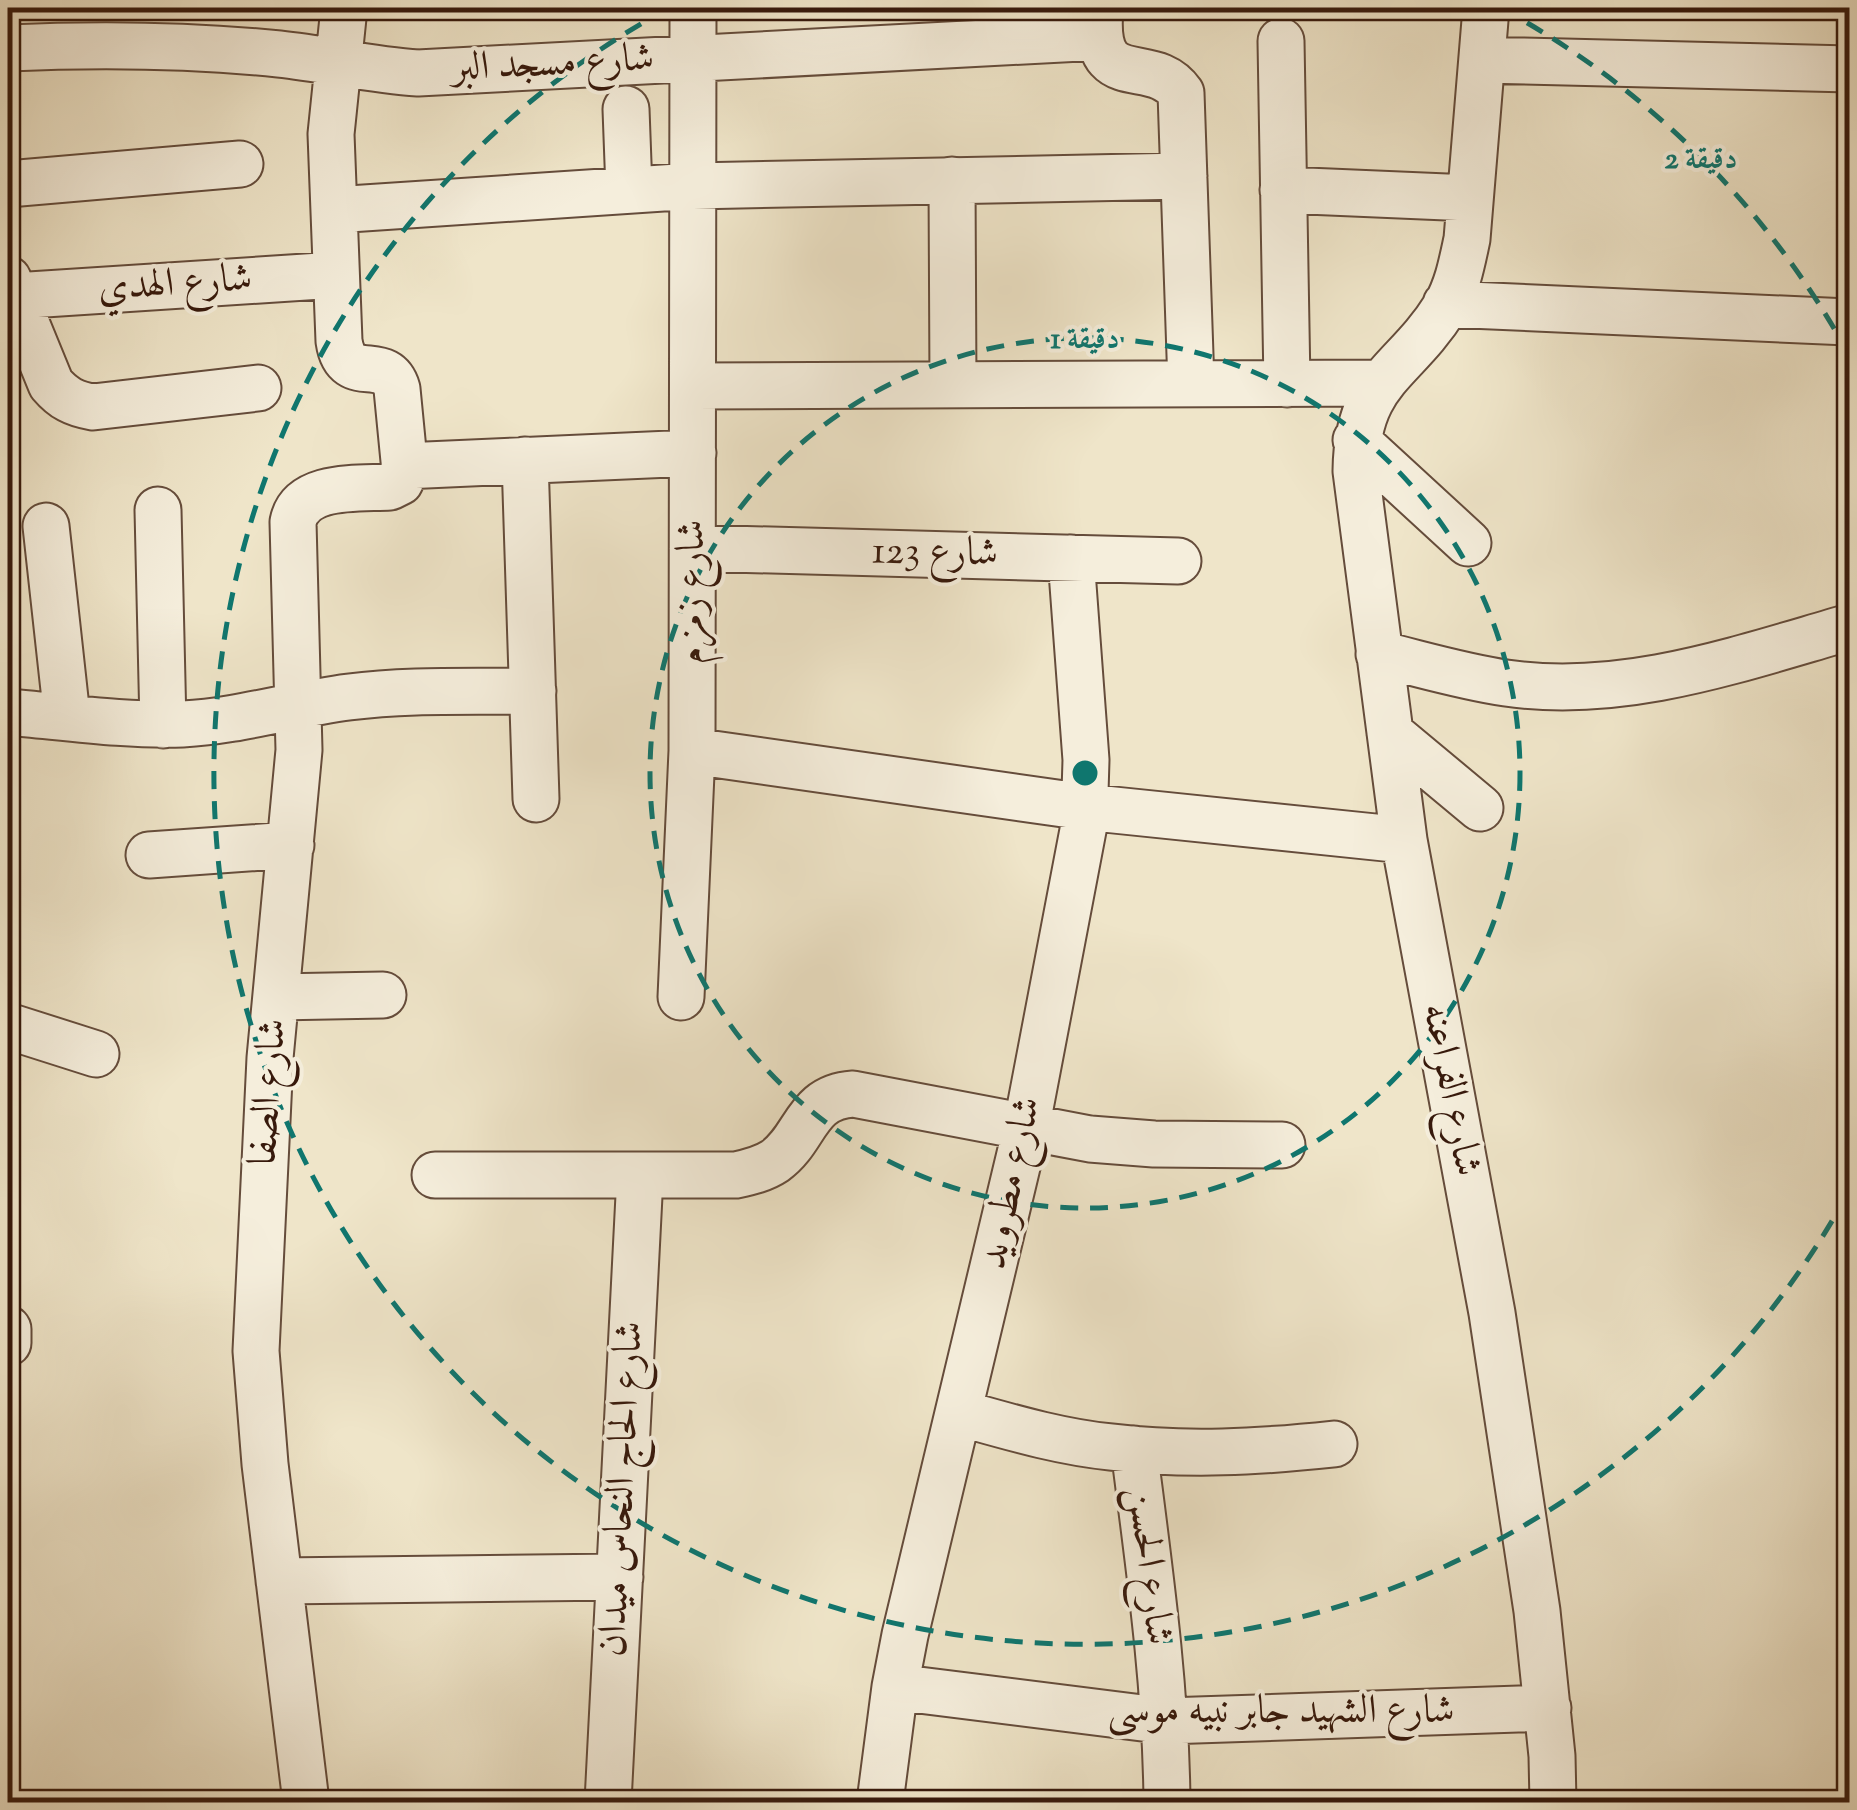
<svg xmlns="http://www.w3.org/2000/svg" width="1857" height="1810" viewBox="0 0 1857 1810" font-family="'Sorts Mill Goudy',Amiri,serif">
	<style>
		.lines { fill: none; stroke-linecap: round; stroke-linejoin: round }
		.minor-casing { stroke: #654c3b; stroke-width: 49 }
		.minor { stroke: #f5eedc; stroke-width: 45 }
		.ring { fill: none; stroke: #0f766e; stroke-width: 5; stroke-dasharray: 18 12 }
		.labels { text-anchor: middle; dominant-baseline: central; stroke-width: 8; stroke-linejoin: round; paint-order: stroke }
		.street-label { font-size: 40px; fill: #37190c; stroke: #f5eedc }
		.centre { fill: #0f766e; stroke: #f5eedc; stroke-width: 5 }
		.ring-label { font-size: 30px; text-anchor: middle; font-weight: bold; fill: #0f766e; stroke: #f5eedc; stroke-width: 8; stroke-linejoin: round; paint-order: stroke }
	</style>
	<rect width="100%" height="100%" fill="#efe5c9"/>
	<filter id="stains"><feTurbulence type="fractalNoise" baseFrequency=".002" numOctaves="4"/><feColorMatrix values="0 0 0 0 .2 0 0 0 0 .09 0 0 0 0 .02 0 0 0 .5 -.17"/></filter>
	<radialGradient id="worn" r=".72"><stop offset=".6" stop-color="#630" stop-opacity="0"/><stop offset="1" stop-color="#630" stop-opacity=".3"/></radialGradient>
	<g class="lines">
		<g class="minor-casing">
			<path id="minor" d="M1486 8 1467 239C1462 262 1458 285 1446 306 1404 374 1357 377 1356 471L1404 840 1492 1313 1537 1611 1552 1756 1553 1802
				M1100 9C1092 98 1152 51 1181 93L1191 384
				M1281 41 1287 384
				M8 48C97 44 190 45 279 54 326 59 371 70 418 73L1100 37
				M1482 60 1850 69
				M626 109 629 190
				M952 180 953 385
				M8 184 240 164
				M1283 190 1470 198
				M334 210 693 186 1184 176
				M8 279 51 384C63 398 74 404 93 407L258 388
				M14 296 336 275
				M1446 304 1848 322
				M693 386 1381 383
				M1356 440 1468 543
				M525 460 536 799
				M404 466 693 453
				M158 510 163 725
				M46 526 67 717
				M693 548 1178 561
				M1379 654C1421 664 1464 677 1506 683 1624 700 1738 659 1850 627
				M8 712C65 717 125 726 183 724 240 721 293 704 349 697 409 689 472 692 533 691
				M1390 733 1480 808
				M692 751 1085 807 1404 840
				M149 855 291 845
				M276 997 383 995
				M681 997 692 751 693 8
				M8 1026 96 1054
				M435 1175H736C750 1172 763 1169 775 1161 807 1138 805 1097 853 1094L1090 1139 1154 1144 1282 1145
				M8 1329V1343
				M960 1413C1010 1427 1060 1442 1111 1447 1186 1456 1259 1452 1334 1444
				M1134 1449C1149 1567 1166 1684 1167 1802
				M279 1581 620 1577
				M895 1687 1166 1721 1548 1708
				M306 1802 265 1464 256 1351 270 1058 299 750 293 522C301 483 358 489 390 487L400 482 405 471 397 389C386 351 346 389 339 341L331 134 344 8
				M608 1802 640 1176
				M880 1802 895 1687 905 1635 1026 1129 1084 825 1086 760 1071 558"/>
		</g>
		<use href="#minor" class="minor"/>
	</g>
	<g class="ring">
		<circle cx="1085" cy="773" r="435"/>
		<path d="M1847 1195A871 871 0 1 1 669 8M1501 8A871 871 0 0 1 1847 351"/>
	</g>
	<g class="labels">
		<g class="street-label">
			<text transform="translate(553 65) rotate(-3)">شارع مسجد البر</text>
			<text transform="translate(175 285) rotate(-4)">شارع الهدي</text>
			<text transform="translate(935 554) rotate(1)">شارع 123</text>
			<text transform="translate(693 592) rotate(-90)">شارع زمزم</text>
			<text transform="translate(1450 1090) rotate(79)">شارع الفراعنه</text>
			<text transform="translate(270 1092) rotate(-86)">شارع الصفا</text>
			<text transform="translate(1012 1183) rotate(-78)">شارع مطرويد</text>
			<text transform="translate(623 1489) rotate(-87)">شارع الحاج النحاس ميدان</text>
			<text transform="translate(1148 1566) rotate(83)">شارع الحسن</text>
			<text x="1281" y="1712">شارع الشهيد جابر نبيه موسى</text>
		</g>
	</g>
	<circle cx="1085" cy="773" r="15" class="centre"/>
	<g class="ring-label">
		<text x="1701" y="168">2 دقيقة</text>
		<text x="1085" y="348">1 دقيقة</text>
	</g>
	<rect width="1857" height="1810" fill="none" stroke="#efe5c9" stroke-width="40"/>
	<rect x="10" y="10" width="1837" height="1790" fill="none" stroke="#37190c" stroke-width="5"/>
	<rect x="20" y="20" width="1817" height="1770" fill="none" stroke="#37190c" stroke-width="2.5"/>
	<rect width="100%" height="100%" filter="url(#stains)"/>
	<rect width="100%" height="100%" fill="url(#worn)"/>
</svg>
